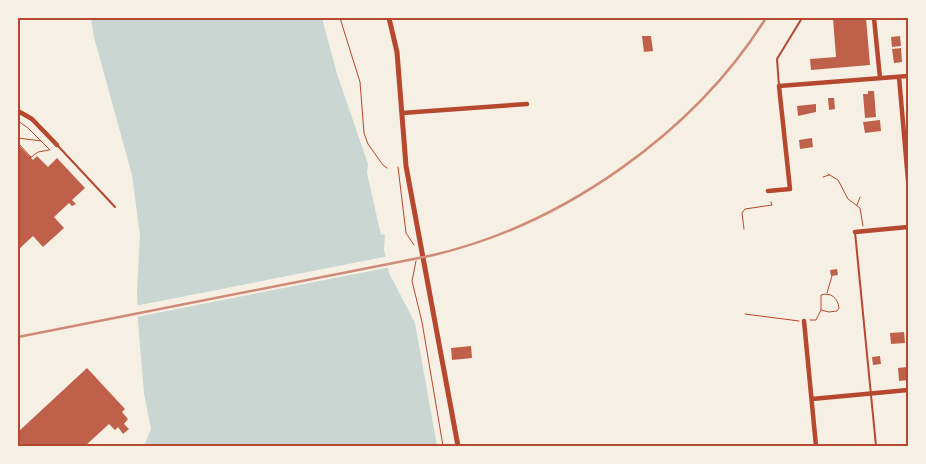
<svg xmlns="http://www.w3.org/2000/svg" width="926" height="464" viewBox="0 0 926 464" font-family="'PT Sans Narrow',sans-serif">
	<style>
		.water { fill: #c9d6d2 }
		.pier { fill: #f6efe4 }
		.building { fill: #bf614a }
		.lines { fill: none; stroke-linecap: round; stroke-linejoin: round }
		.path { stroke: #b5482f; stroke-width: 1 }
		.service { stroke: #b5482f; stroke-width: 2 }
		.minor { stroke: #b5482f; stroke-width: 4.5 }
		.tertiary { stroke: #b5482f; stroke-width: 5 }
		.rail { stroke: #cf8b77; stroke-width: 2.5 }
		.neatline { fill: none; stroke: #b5482f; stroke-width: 2 }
	</style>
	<rect width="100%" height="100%" fill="#f6efe4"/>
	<path class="water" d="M91 18H322L337 74 368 164 367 173 381 235 385 234 384 249 389 273 415 323 437 446H144L151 429 144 393 138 321 137 292 140 235 132 175 94 37Z"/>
	<path class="pier" d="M389 256 391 267 136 317 135 306Z"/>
	<path class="building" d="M833 18H866L870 65 811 70 810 59 836 57Z
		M642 36H651L653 51 644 52Z
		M900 36 901 46 892 47 891 37Z
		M901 48 902 62 894 63 892 49Z
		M868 91H874L876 117 865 118 863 94H868Z
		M828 98H834L835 109 829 110Z
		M816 104V112L798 116 797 106Z
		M880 120 881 131 865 133 863 122Z
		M812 138 813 147 800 149 799 140Z
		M18 144 33 160 37 156 48 167 57 158 85 188 72 200 76 204 72 206 69 203 54 217 64 228 43 247 33 236 18 250Z
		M837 269 838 275 831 276 830 270Z
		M904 332 905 343 891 344 890 333Z
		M471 346 472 358 452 360 451 348Z
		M880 356 881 364 873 365 872 357Z
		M907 367 908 380 899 381 898 368Z
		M87 368 125 409 122 412 128 419 124 424 129 429 123 434 118 427 115 430 109 424 85 446H18V432Z"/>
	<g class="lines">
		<path class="path" d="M340 18 360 82 364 133 368 144 383 165 387 168
			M18 121 28 128 50 150
			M18 138 41 141
			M18 143 31 157
			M30 158 38 152 49 150
			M398 167 406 233 414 245
			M828 174 838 180 848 199 860 208 863 226
			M823 177 829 175
			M857 205 860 197
			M744 229 742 213 745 209 772 205 771 202
			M416 261 412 281 422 322 443 446
			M827 293 832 276
			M745 314 799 321
			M810 320H816L821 310V295C831 292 838 298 839 308L837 311 829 312 821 310"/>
		<path class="service" d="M779 86 777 59 802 18
			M58 146 115 207
			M855 232 876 446"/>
		<path class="minor" d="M874 18 880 78
			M899 77 908 180
			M18 111 32 119 57 145
			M402 113 527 104
			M768 191 790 189 779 86 908 76
			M855 232 908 227
			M804 321 816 446
			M812 399 908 390"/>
		<path class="tertiary" d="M389 18 397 52 406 166 458 446"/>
		<path class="rail" d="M18 337 429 256C562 226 694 133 766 18"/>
	</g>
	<rect width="926" height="464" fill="none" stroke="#f6efe4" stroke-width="38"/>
	<rect x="19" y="19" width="888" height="426" class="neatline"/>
</svg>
